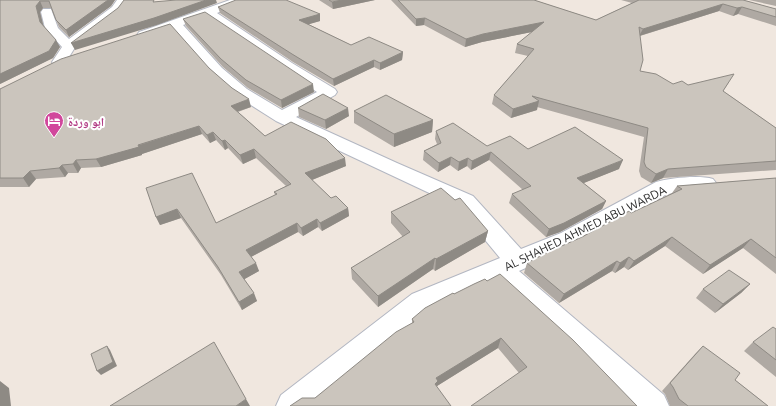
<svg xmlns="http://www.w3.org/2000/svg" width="776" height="406" viewBox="0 0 776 406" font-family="Ubuntu,'Noto Naskh Arabic',sans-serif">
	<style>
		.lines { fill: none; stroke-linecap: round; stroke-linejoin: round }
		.minor-casing { stroke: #b3b7c2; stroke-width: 2 }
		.minor { fill: #fff; fill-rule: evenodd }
		.wall { fill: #afa9a3 }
		.shaded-wall { fill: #8e8a84 }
		.building { fill: #cbc5bd; stroke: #8e8a84 }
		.labels { text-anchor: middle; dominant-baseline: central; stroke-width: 4; stroke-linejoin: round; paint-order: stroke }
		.hotel-label { font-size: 12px; font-weight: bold; fill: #b23c85; stroke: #fff; text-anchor: start }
		.street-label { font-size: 12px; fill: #2d2d2d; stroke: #fff }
	</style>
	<rect width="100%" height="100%" fill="#f0e7df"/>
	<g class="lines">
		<g class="minor-casing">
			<path id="minor" d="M117 0H129L120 13 74 49 64 65 59 66 54 65 52 62 62 47 45 28 41 12 43 9H51L58 28 69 39 112 7Z
				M230 0H247L245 2 217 13 292 63 335 89 337 92 335 95 296 117 397 163 473 196 521 249 561 233 656 182C670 178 699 175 713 179L717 184 713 189 706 191 667 194 577 245 519 271 664 395 669 406H629L496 282 432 310 317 406H276L281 395 412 294 500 258 457 206 276 121 235 95 212 74 173 29 144 39 139 38 137 35 139 32ZM207 17 282 69 317 92 282 110 247 89 222 68 183 25Z"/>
		</g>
		<use href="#minor" class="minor"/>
	</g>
	<path class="wall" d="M0 0H115L111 6 69 37 59 27 56 20 51 8H43L40 12 43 25 60 47 53 58 0 84Z
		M319 0H375L333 9Z
		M391 0H534L596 20 632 3 621 0H743L776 9V26L738 14 733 16 719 11 640 36V71L673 84 688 85 729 82 723 91 776 128V170L663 178 651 183 641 177 639 171 644 137 537 107V110L511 118 492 104 494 95 528 56 515 53 517 44 532 32 482 42 465 47 424 25 416 26Z
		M749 0H776V6Z
		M218 7 320 14V21L308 24 351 45 403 52 402 60 380 70 374 67 334 86 293 62 220 13Z
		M183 19 314 92 282 108 248 88 223 67 186 26Z
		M209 68 251 107 238 112 265 136 346 166 312 180 331 198 348 208 349 216 322 231 318 227 303 236 298 232 251 257 259 271 244 279 257 301 242 310 221 275 181 218 160 225 156 217 146 188 216 223 275 195 274 192 286 186 256 158 243 164 228 148 225 150 216 140 210 143 202 134 142 154V155L101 167 81 168 78 173H68L65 177 36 179 29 187H0V89Z
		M298 108 349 116 326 129 299 117Z
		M354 111 433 120 432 132 394 147 354 123Z
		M436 131 487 146 528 149 619 169 583 183 606 201 602 209 560 232 546 237 509 203 512 194 523 190 489 160 471 170 467 166 458 171 450 165 438 172 423 160 424 151 437 144 435 139Z
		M776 178V274L743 248 703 274 665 246 628 270 624 267 615 273 612 271 559 303 524 273 527 263 672 193 677 186Z
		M391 212 488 231 485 242 435 271 433 269 378 307 352 279 351 268 403 237 391 223Z
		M487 281 573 340 519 373 498 348 437 386V387L315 398 412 323V319L454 294Z
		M750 284 741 293 715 313 696 298 703 289Z
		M776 329V377L744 351 753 342Z
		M703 346 735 380 768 406H670L665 394 662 391 695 354Z"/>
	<path class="shaded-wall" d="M108 0H115L111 6 69 37 66 30Z
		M206 0H216L217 3 157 25 75 50 71 43Z
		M342 0H375L333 9 332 2Z
		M40 1 43 8 40 12 44 28 40 22 36 6Z
		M723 4 719 11 639 36 643 29Z
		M742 7 738 14 733 16 737 8Z
		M320 14V21L300 27 299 20Z
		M425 18 424 25 416 26V19Z
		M544 22 542 30 482 42 465 47 466 39 483 34Z
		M56 40 60 47 53 58 0 84V74Z
		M403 52 402 60 380 70V63Z
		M374 60V67L334 86 333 79Z
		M313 84 314 92 282 108 281 100Z
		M249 99 251 107 233 113 231 106Z
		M539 101 537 110 511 118 513 109Z
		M348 108 349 116 326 129 325 120Z
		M433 120 432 132 394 147V134Z
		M199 126 202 134 142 154V155L101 167 96 159Z
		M213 132 216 140 210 143 207 135Z
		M225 140 228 148 225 150 222 141Z
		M254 149 256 158 243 164 240 155Z
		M491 152 489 160 471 170 472 161Z
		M451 157 450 165 438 172 439 163Z
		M345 158 346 166 307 182 305 173Z
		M468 158 467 166 458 171 459 162Z
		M76 160 81 168 78 173 73 164Z
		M623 160 619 169 574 187 577 178Z
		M62 165 68 173 65 177 59 168Z
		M668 169 663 178 651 183 656 174Z
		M30 171 36 179 29 187 23 178Z
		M606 201 602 209 560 232 546 237 549 229Z
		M348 208 349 216 322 231 320 223Z
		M177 209 181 218 160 225 156 217Z
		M317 219 318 227 303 236 301 228Z
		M297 223 298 232 249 258 246 250Z
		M488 231 485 242 435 271 436 259Z
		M672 237 665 246 628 270 634 261Z
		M751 239 743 248 703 274 710 265Z
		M629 257 624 267 615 273 620 263Z
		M435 258 433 269 378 307V296Z
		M617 261 612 271 559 303 564 294Z
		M256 263 259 271 243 280 239 272Z
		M750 284 741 293 715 313 723 304Z
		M254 293 257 301 242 310 239 302Z
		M501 338 498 348 437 386V391L433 393 436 378Z
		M107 346 110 350 117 366 101 375 97 371Z
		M0 381 9 388 11 406H0Z
		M246 399 250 406H236Z"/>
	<path class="building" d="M0 0H108L66 30 56 20 49 1H40L36 6 40 22 56 40 49 51 0 74Z
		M124 0H154L153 2 176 0H206L154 18 71 43 118 8Z
		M236 0H286L320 14 299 20 351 45 369 37 403 52 380 63 374 60 333 79 292 54 218 7Z
		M329 0H342L332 2Z
		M398 0H534L596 20 639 0H743L776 9V17L742 7 737 8 723 4 643 29 639 27 643 60 640 71 656 74 673 84 682 81 688 85 734 74 723 91 776 128V161L668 169 656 174 646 167 644 162 648 128 532 96 539 101 513 109 494 95 534 49 517 44 544 22 483 34 466 39 425 18 416 19Z
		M205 12 313 84 281 100 246 80 221 59 183 19Z
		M170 24 209 68 232 88 249 99 231 106 265 136 291 122 326 139 345 158 305 173 331 198 336 196 348 208 320 223 317 219 301 228 297 223 246 250 256 263 239 272 254 293 239 302 218 267 177 209 156 217 146 188 192 173 216 223 277 194 274 192 291 184 254 149 240 155 225 140 222 141 213 132 207 135 199 126 138 145 139 147 96 159 76 160 73 164 62 165 59 168 30 171 23 178H0V89L61 59Z
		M323 94 348 108 325 120 298 108Z
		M386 95 433 120 394 134 354 111Z
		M453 123 487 146 510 136 528 149 575 127 623 160 577 178 606 201 564 223 549 229 512 194 531 186 491 152 472 161 468 158 459 162 451 157 439 163 424 151 441 143 436 131Z
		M776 178V258L751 239 710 265 672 237 634 261 629 257 620 263 617 261 564 294 527 263 548 252 582 237 624 214 629 211 631 213 682 189 677 186Z
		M441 188 455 200 460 198 488 231 436 259 435 258 378 296 351 268 410 232 391 212Z
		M729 270 750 284 723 304 703 289Z
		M500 274 573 340 637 406H471L527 367 501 338 436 378 438 381 435 384 451 406H290L302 398H315L396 332 414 322 412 319 425 308 453 293 454 294 474 284 485 279 487 281Z
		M773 327 776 329V360L753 342Z
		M214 342 246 399 236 406H110Z
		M107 346 113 362 97 371 91 354Z
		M703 346 740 373 735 380 768 406H688L679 399 673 387 670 383Z"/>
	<defs>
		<g id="hotel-pin" transform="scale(1)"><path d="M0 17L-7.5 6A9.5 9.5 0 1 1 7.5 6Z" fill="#d1479c" stroke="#fff"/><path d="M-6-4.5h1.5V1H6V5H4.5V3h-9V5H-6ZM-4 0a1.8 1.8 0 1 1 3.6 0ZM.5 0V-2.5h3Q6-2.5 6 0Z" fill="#fff"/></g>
	</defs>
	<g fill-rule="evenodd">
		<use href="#hotel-pin" x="54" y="121"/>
	</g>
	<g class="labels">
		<g class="hotel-label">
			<text x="68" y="121">ابو وردة</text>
		</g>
		<g class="street-label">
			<text transform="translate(585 228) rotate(-26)">AL SHAHED AHMED ABU WARDA</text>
		</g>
	</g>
</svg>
